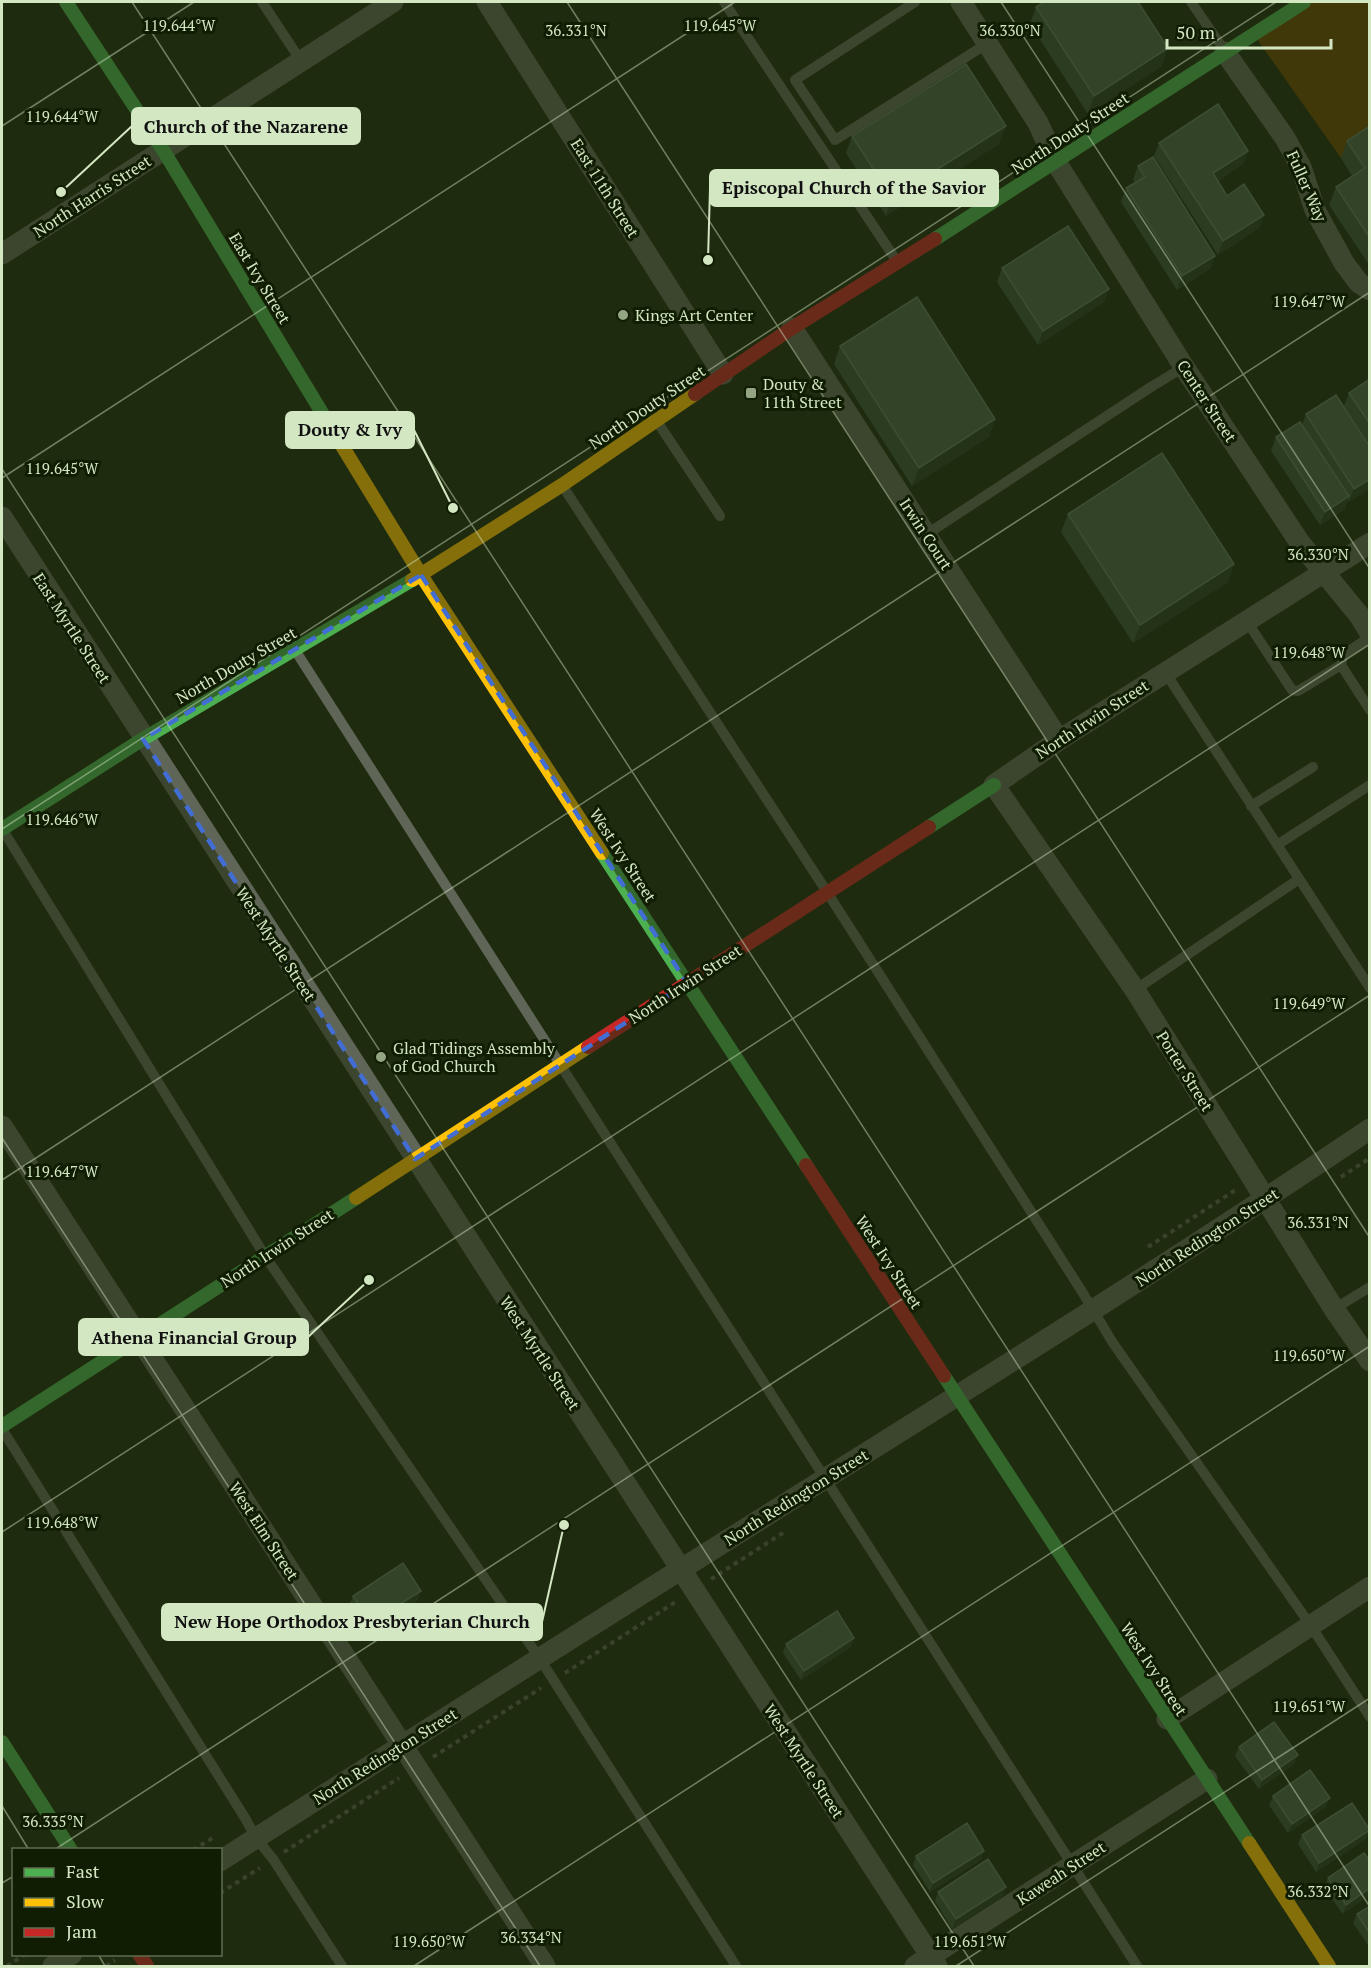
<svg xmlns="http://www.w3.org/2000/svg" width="1371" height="1968" viewBox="0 0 1371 1968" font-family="'PT Serif',serif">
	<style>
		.park { fill: #6c4805 }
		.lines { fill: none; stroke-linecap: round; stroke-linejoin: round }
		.path { stroke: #59614f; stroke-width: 4; stroke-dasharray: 4.5 4.5; stroke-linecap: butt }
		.lane { stroke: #606657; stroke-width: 10 }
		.street { stroke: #606657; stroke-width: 21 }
		.fast { stroke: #4caf50; stroke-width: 14 }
		.slow { stroke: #ffc107; stroke-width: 14 }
		.jam { stroke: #c62828; stroke-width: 14 }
		.wall { fill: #3d5139 }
		.shaded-wall { fill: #2a3b22 }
		.building { fill: #4d6148; stroke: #62765b; stroke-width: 1.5 }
		.marked { fill: none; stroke: #416dd4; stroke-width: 4.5; stroke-dasharray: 12 8; stroke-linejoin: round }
		.ticks { fill: none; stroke: #d3e7c3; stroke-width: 1.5; stroke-opacity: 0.45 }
		.poi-dot { fill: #94a584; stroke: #101d02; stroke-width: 2 }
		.labels { text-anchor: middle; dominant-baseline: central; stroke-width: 6; stroke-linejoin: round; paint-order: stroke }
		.street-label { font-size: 16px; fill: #d3e7c3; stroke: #101d02 }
		.poi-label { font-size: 16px; fill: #d3e7c3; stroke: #101d02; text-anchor: start }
		.ticks-label { font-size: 15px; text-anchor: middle; fill: #d3e7c3; stroke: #101d02; stroke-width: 6; stroke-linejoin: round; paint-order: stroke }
		.leader { fill: none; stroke: #d3e7c3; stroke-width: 2 }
		.callout-dot { fill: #d3e7c3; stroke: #101d02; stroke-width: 2 }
		.callout { fill: #d3e7c3; stroke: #d3e7c3; stroke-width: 2 }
		.callout-label { font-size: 18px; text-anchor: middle; font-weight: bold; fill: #111 }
	</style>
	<rect width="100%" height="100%" fill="#1f2b0e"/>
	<path class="park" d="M1304 2H1369V140L1341 158 1254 35Z"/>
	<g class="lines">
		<path class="path" d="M1341 1177 1370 1158
			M1148 1247 1237 1189
			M711 1579 786 1531
			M565 1673 677 1601
			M433 1757 541 1688
			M193 1850 216 1836
			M284 1852 399 1778
			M220 1893 260 1868
			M7 1966 26 1954
			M106 1966 115 1960"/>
		<path class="lane" d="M262 2 301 61
			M724 2 898 263
			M915 2 795 80 835 140 988 43
			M1191 2 1225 51
			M658 423 720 516
			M564 488 827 892 1081 1290 1113 1343 1311 1626 1370 1717
			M927 534 1151 387 1184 367
			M1246 620 1292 690 1298 691 1341 665
			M1370 637 1343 655 1341 665 1370 710
			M295 650 1137 1966
			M1165 672 1370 988
			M1251 806 1313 767
			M3 830 265 1256 540 1659 736 1966
			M1277 845 1370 785
			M1135 990 1299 879
			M1334 1309 1370 1287
			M2 1429 245 1818 256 1838 273 1859 342 1966"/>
		<path class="street" d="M487 2 723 374
			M961 2 1038 123 1056 162 1184 367 1300 543 1359 615 1370 633
			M1225 52 1285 138 1301 167 1315 210 1344 263 1359 283 1370 290
			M2 254 393 2
			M792 328 1059 740
			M2 517 937 1966
			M1370 543 1059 740 994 785 1135 990 1334 1309 1370 1361
			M2 1126 545 1966
			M1167 1719 1370 1587
			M220 1861C375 1763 528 1665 683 1568 913 1423 1144 1281 1370 1129
			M53 1966 72 1954
			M915 1966 1207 1779"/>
		<path class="fast" d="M66 2 163 150 330 426
			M935 239 1304 2
			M929 827 994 785
			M2 829 143 739 412 580
			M602 853 806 1165
			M944 1376 1249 1843
			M2 1426 356 1198
			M2 1742 71 1850"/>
		<path class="slow" d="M330 426 421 575 602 853
			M412 580 562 485 695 394
			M356 1198 588 1047
			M1249 1843 1329 1966"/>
		<path class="jam" d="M695 394 792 328 935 239
			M588 1047 929 827
			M806 1165 944 1376
			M139 1954 147 1966"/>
	</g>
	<path class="wall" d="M1036 7 1162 66 1088 114 1030 24Z
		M1370 126V266L1329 205 1336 187 1352 176 1341 158 1347 141Z
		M852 136 999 144 886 216 846 153Z
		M1159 143 1248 151 1243 164 1218 181 1227 196 1264 215 1259 228 1218 255 1154 156Z
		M1138 166 1215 256 1210 269 1177 290 1121 202 1126 188 1135 183 1133 180Z
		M1002 268 1109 289 1104 302 1038 345 997 282Z
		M840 346 995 419 989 437 912 486 834 364Z
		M1370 379V445L1344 406 1349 393Z
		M1306 414 1370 447 1349 502 1348 500 1344 510 1320 525 1271 451 1276 437 1302 425Z
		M1068 514 1234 564 1228 582 1133 643 1061 532Z
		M353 1596 418 1600 367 1632 349 1605Z
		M786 1644 851 1647 801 1680 783 1653Z
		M1239 1747 1294 1764 1259 1789 1235 1756Z
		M1273 1796 1326 1807 1288 1833 1269 1805Z
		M1302 1835 1366 1839 1316 1872 1298 1844Z
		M916 1856 981 1860 930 1892 913 1865Z
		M1370 1861 1343 1914 1324 1888 1328 1878Z
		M938 1892 1003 1896 952 1929 935 1901Z
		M1370 1906V1948L1353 1923 1357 1914Z"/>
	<path class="shaded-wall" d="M1168 48 1162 66 1088 114 1094 96Z
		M1006 126 999 144 886 216 892 198Z
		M1248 151 1243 164 1208 187 1213 173Z
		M1264 215 1259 228 1218 255 1223 241Z
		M1215 256 1210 269 1177 290 1182 276Z
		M1109 289 1104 302 1038 345 1043 331Z
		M995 419 989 437 912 486 919 468Z
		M1370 479V489L1349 502 1354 489Z
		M1349 496 1344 510 1320 525 1325 512Z
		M1234 564 1228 582 1133 643 1140 625Z
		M421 1591 418 1600 367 1632 370 1623Z
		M854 1638 851 1647 801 1680 804 1671Z
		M1298 1755 1294 1764 1259 1789 1262 1780Z
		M1330 1798 1326 1807 1288 1833 1292 1824Z
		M1370 1830 1366 1839 1316 1872 1319 1863Z
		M984 1851 981 1860 930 1892 933 1883Z
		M1006 1887 1003 1896 952 1929 956 1919Z
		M1370 1888V1895L1343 1914 1346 1905Z"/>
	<path class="building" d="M1044 2H1138L1168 48 1094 96 1036 7Z
		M966 64 1006 126 892 198 852 136Z
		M1218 104 1248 151 1213 173 1227 196 1244 184 1264 215 1223 241 1159 143Z
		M1370 126V238L1336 187 1365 168 1347 141Z
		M1153 157 1215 256 1182 276 1126 188 1145 177 1138 166Z
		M1068 226 1109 289 1043 331 1002 268Z
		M917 297 995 419 919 468 840 346Z
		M1370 379V424L1349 393Z
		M1336 395 1370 447V479L1354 489 1306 414Z
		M1300 422 1349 496 1325 512 1276 437Z
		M1162 453 1234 564 1140 625 1068 514Z
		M403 1563 421 1591 370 1623 353 1596Z
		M837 1611 854 1638 804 1671 786 1644Z
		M1274 1722 1298 1755 1262 1780 1239 1747Z
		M1310 1770 1330 1798 1292 1824 1273 1796Z
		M1352 1803 1370 1830 1319 1863 1302 1835Z
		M967 1823 984 1851 933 1883 916 1856Z
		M1364 1853 1370 1861V1888L1346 1905 1328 1878Z
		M988 1859 1006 1887 956 1919 938 1892Z
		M1370 1906V1934L1357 1914Z"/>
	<path d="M0 0H1371V1968H0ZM421 575 687 983 415 1159 143 739Z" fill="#1f2b0e" fill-opacity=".55" fill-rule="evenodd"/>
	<path class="marked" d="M421 575 687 983 415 1159 143 739Z"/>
	<path class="ticks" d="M132 2 1370 1907M567 2 1370 1238M1001 2 1370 569M2 126 194 2M2 469 974 1966M2 478 735 2M2 829 1276 2M2 1138 540 1966M2 1180 1370 292M2 1532 1370 644M2 1806 29 1850M54 1850 1370 995M2 1883 14 1876M98 1954 105 1966M414 1966 1370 1346M956 1966 1370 1698"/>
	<g class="poi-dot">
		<circle cx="623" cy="315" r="6"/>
		<rect x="745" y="387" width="12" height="12" rx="3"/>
		<circle cx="381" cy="1057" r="6"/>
	</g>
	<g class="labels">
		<g class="street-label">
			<text transform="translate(1070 133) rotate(-33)">North Douty Street</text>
			<text transform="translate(1307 186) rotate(66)">Fuller Way</text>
			<text transform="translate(605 188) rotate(58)">East 11th Street</text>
			<text transform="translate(92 196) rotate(-33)">North Harris Street</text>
			<text transform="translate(260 278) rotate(59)">East Ivy Street</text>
			<text transform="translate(1207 401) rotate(57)">Center Street</text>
			<text transform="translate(647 407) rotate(-34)">North Douty Street</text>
			<text transform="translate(926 534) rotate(57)">Irwin Court</text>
			<text transform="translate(72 628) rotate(57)">East Myrtle Street</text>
			<text transform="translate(236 665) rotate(-30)">North Douty Street</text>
			<text transform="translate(1092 719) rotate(-33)">North Irwin Street</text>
			<text transform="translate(623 855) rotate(57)">West Ivy Street</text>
			<text transform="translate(276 944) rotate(57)">West Myrtle Street</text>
			<text transform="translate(685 984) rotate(-33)">North Irwin Street</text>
			<text transform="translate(1185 1071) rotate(58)">Porter Street</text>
			<text transform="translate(1207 1237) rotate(-33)">North Redington Street</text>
			<text transform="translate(277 1248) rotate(-33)">North Irwin Street</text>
			<text transform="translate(889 1262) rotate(57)">West Ivy Street</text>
			<text transform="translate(540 1353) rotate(57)">West Myrtle Street</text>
			<text transform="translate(796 1497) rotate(-32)">North Redington Street</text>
			<text transform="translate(264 1531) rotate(57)">West Elm Street</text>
			<text transform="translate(1154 1669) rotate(57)">West Ivy Street</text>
			<text transform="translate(385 1756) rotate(-32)">North Redington Street</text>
			<text transform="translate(804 1761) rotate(57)">West Myrtle Street</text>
			<text transform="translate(1061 1873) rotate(-33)">Kaweah Street</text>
		</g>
		<g class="poi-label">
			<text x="635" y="315">Kings Art Center</text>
			<text x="763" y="384">Douty &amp;<tspan x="763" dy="18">11th Street</tspan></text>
			<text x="393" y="1048">Glad Tidings Assembly<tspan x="393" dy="18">of God Church</tspan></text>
		</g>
	</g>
	<g class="ticks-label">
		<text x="179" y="31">119.644°W</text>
		<text x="720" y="31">119.645°W</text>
		<text x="576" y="36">36.331°N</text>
		<text x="1010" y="36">36.330°N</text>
		<text x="62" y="122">119.644°W</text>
		<text x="1309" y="307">119.647°W</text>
		<text x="62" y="474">119.645°W</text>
		<text x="1318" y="560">36.330°N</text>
		<text x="1309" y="658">119.648°W</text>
		<text x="62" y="825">119.646°W</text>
		<text x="1309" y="1009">119.649°W</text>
		<text x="62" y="1177">119.647°W</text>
		<text x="1318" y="1228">36.331°N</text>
		<text x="1309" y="1361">119.650°W</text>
		<text x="62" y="1528">119.648°W</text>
		<text x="1309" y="1712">119.651°W</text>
		<text x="53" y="1827">36.335°N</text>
		<text x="1318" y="1897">36.332°N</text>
		<text x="531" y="1943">36.334°N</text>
		<text x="429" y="1947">119.650°W</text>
		<text x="970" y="1947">119.651°W</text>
	</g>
	<path class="leader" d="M61 192L132 126M708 260L710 188M453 508L414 430M369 1280L308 1337M564 1525L542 1622"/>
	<g class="callout-dot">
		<circle cx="61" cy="192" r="6"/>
		<circle cx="708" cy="260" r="6"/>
		<circle cx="453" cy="508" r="6"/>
		<circle cx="369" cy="1280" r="6"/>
		<circle cx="564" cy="1525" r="6"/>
	</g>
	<g class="callout">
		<rect x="132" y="108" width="228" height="36" rx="6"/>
		<rect x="710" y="170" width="288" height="36" rx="6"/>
		<rect x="286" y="412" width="128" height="36" rx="6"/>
		<rect x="79" y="1319" width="229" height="36" rx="6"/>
		<rect x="162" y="1604" width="380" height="36" rx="6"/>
	</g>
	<g class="callout-label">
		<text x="246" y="133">Church of the Nazarene</text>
		<text x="854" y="194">Episcopal Church of the Savior</text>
		<text x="350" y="436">Douty &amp; Ivy</text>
		<text x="194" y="1344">Athena Financial Group</text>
		<text x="352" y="1628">New Hope Orthodox Presbyterian Church</text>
	</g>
	<rect width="1371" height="1968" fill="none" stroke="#d3e7c3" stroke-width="6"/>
	<rect x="12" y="1848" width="210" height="108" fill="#101d02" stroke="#5e6e4f" stroke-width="1.5"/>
	<rect x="24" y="1868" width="30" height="9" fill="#4caf50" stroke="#5e6e4f" stroke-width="1.5"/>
	<text x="66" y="1878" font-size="18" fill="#d3e7c3">Fast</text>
	<rect x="24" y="1898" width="30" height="9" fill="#ffc107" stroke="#5e6e4f" stroke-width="1.5"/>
	<text x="66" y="1908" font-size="18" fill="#d3e7c3">Slow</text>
	<rect x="24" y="1928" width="30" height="9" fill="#c62828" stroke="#5e6e4f" stroke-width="1.5"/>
	<text x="66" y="1938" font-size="18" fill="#d3e7c3">Jam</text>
	<path d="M1167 39v9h164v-9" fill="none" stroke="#d3e7c3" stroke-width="3"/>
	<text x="1176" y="39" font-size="18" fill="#d3e7c3" stroke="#101d02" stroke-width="4.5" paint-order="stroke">50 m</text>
</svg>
